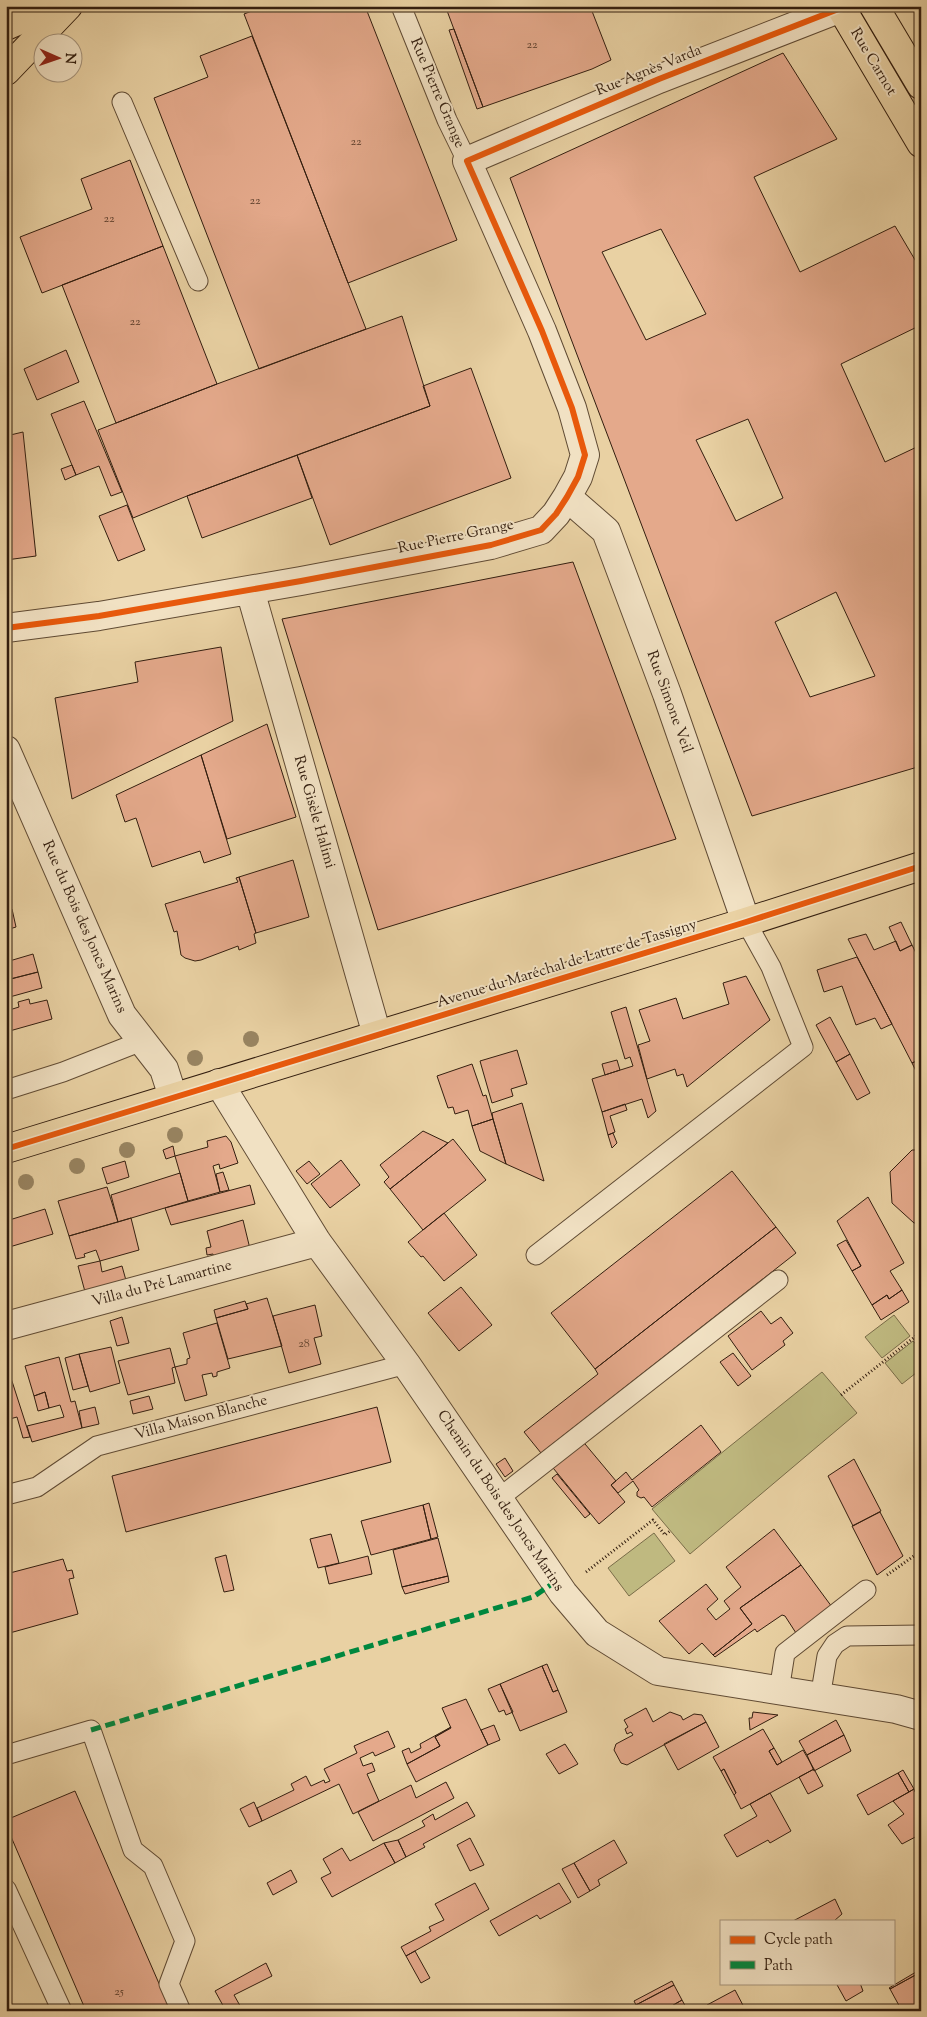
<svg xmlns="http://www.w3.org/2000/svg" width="927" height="2017" viewBox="0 0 927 2017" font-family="'Sorts Mill Goudy',serif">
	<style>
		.green { fill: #bfb980; stroke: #796c48 }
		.building { fill: #e4a98b; stroke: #331e0f; fill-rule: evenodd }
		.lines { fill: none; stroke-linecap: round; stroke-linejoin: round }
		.lane-casing { stroke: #604b34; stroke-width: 21 }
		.street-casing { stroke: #604b34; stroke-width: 30 }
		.primary-casing { stroke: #331e0f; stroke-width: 30 }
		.highway-casing { stroke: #331e0f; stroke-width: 30 }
		.path { stroke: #331e0f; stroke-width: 3; stroke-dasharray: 1 2.5; stroke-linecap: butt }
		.lane { stroke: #f1e1c3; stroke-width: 19 }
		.street { stroke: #f1e1c3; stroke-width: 28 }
		.primary { stroke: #e9d1a3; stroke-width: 28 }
		.highway { stroke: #e9d1a3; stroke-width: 28 }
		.quiet { stroke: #00873e; stroke-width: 5; stroke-dasharray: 10 5; stroke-linecap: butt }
		.cycleway-casing { stroke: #f1e1c3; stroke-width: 9 }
		.cycleway { stroke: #e8590c; stroke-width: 6 }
		.tree { fill: #988461 }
		.labels { text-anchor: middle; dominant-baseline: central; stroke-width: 4; stroke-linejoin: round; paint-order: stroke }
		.number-label { font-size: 12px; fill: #5f412e }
		.street-label { font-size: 15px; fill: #331e0f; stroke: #f1e1c3 }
	</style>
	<rect width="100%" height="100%" fill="#e9d1a3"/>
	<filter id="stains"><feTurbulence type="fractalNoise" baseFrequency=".004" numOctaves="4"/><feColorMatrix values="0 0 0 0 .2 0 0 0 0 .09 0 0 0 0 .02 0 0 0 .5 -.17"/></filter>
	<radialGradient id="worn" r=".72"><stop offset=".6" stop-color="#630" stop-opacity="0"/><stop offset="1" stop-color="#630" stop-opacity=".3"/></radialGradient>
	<path class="green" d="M894 1315 910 1336 882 1358 865 1337Z
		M913 1341 921 1350V1369L902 1384 885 1363Z
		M822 1372 857 1413 690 1554 652 1509Z
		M654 1533 675 1561 629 1596 608 1568Z"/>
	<path class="building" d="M265 6H365L457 240 348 283 244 14Z
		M450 6H590L611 60 592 69 483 107 446 8Z
		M454 29 483 107 477 109 449 30Z
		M252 36 366 329 259 369 154 98 208 77 200 56Z
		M783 53 837 139 754 177 800 272 895 226 921 270V325L841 364 885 462 921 445V766L752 816 510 178ZM661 229 706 314 646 340 602 252ZM748 419 783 498 736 521 696 440ZM836 592 875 676 810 697 775 622Z
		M130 160 163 246 42 293 20 237 92 209 81 179Z
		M163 246 217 384 116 423 62 285Z
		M402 316 430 406 187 496 133 518 98 430 217 384Z
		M66 350 79 382 37 400 24 369Z
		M471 368 511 478 330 545 297 455 430 406 423 386Z
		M84 401 122 492 111 496 99 466 76 475 51 414Z
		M23 432 36 556 6 560V436Z
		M297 455 312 498 202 538 187 496Z
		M72 465 76 475 65 480 61 469Z
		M127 505 145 550 118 561 99 516Z
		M573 562 676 839 378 930 282 619Z
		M221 647 233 721 72 799 55 698 138 682 135 662Z
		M267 724 296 817 227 839 201 755Z
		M201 755 231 854 204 863 200 851 152 867 136 818 125 822 116 795Z
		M293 860 309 917 256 933 239 877Z
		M239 877 256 933 254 934 256 943 239 950 238 946 201 960 195 961 185 958 181 955 177 931 174 932 165 904 238 882 236 878Z
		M12 909 16 927 6 930V910Z
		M901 922 912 945 900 951 889 927Z
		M866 934 874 950 896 941 900 951 912 945 921 963V1047L918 1048 921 1059 912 1063 848 939Z
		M33 954 38 972 7 980 6 962Z
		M857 957 892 1024 881 1029 875 1018 856 1025 842 986 824 992 817 970Z
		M38 972 42 988 6 998V980Z
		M746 976 770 1020 687 1087 683 1074 677 1076 675 1069 647 1079 638 1045 650 1041 639 1010 676 998 683 1019 729 1004 723 983Z
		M29 999 30 1004 47 1000 52 1019 6 1032V1011L19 1007 18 1002Z
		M626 1007 656 1111 648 1118 642 1099 602 1112 592 1079 633 1066 630 1057 625 1059 611 1012Z
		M830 1017 850 1054 836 1062 816 1025Z
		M517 1050 527 1084 511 1089 513 1096 492 1103 480 1061Z
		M850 1054 870 1093 857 1100 836 1062Z
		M921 1059V1081L912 1063Z
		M617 1060 620 1070 605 1075 602 1064Z
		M472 1064 483 1096 486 1095 493 1119 472 1126 468 1110 455 1114 453 1107 448 1108 437 1076Z
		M522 1103 544 1181 506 1164 493 1119 492 1113Z
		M625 1104 627 1110 610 1116 615 1132 608 1135 602 1112Z
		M493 1119 506 1164 480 1151 472 1126Z
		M423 1131 448 1143 390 1189 384 1182 389 1177 380 1165Z
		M613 1133 617 1143 612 1148 608 1135Z
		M226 1136 231 1142 238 1163 220 1169 219 1164 213 1166 220 1192 188 1201 175 1156 208 1147 207 1141Z
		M453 1139 486 1180 423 1230 390 1189Z
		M173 1146 175 1156 166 1159 163 1150Z
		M912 1150H921V1223H914L892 1203 890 1172Z
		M341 1160 360 1185 330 1208 311 1184Z
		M125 1161 129 1177 107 1184 102 1168Z
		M309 1161 320 1174 307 1184 296 1171Z
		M732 1171 776 1227 595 1369 551 1313Z
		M223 1172 229 1190 220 1192 216 1174Z
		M180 1173 188 1201 118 1222 111 1195Z
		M250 1185 255 1204 171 1225 165 1208Z
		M107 1187 118 1222 69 1236 58 1201Z
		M868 1197 904 1263 890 1271 902 1290 889 1299 887 1295 872 1305 852 1271 861 1266 837 1221Z
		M45 1209 53 1234 6 1248V1221Z
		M444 1213 477 1255 444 1281 423 1256 421 1257 408 1242Z
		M131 1218 139 1250 100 1261 96 1250 84 1254 85 1257 76 1259 69 1236Z
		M243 1220 251 1253 216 1263 213 1254 207 1255 206 1248 211 1247 207 1231Z
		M776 1227 796 1253 541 1453 524 1432 598 1374 595 1369Z
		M846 1240 861 1266 852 1271 837 1245Z
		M100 1261 102 1272 122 1266 127 1284 87 1299 78 1266Z
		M461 1287 492 1325 459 1351 428 1313Z
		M902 1290 909 1302 881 1320 872 1305 887 1295 889 1299Z
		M267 1298 282 1346 228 1359 216 1318 248 1309 246 1304Z
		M245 1301 248 1309 216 1318 214 1310Z
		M315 1305 322 1336 314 1338 321 1364 289 1373 273 1316Z
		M761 1311 771 1324 781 1317 793 1333 783 1341 785 1345 752 1370 728 1336Z
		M122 1317 129 1343 117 1346 110 1321Z
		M217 1323 230 1368 217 1372V1376L213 1377 212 1373 202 1375 207 1395 185 1401 175 1367 187 1364V1359L190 1358 183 1333Z
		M111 1347 120 1383 90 1392 79 1354Z
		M170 1348 175 1367 172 1368 175 1383 128 1395 118 1361Z
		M733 1353 751 1376 738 1386 720 1362Z
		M79 1354 88 1386 73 1390 65 1358Z
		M59 1357 71 1402 75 1401 82 1428 32 1442 27 1426 64 1417 60 1405 49 1408 45 1392 34 1396 25 1366Z
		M10 1375 30 1437 23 1438 17 1417 6 1420V1376Z
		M45 1392 49 1408 38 1411 34 1396Z
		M149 1396 153 1409 133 1414 130 1401Z
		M95 1407 99 1424 82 1428 79 1411Z
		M377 1407 391 1462 126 1532 112 1476Z
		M701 1425 721 1452 652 1507 644 1497 641 1498 637 1496V1492L639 1490 633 1481 618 1493 611 1485 626 1472 632 1480Z
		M580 1438 616 1481 611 1485 625 1502 599 1524 549 1463Z
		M505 1458 513 1471 505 1477 496 1464Z
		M854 1459 881 1511 853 1526 828 1476Z
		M557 1474 590 1514 585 1518 552 1478Z
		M429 1503 438 1537 431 1539 423 1505Z
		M423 1505 431 1539 371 1555 361 1521Z
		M880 1512 903 1556 877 1575 852 1526Z
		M774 1529 801 1565 740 1608 752 1624 713 1655 702 1643 689 1654 659 1621 706 1584 718 1599 707 1609 716 1620 730 1609 724 1601 741 1587 726 1567Z
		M331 1534 339 1563 318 1568 310 1539Z
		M438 1538 448 1576 402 1587 393 1550Z
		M226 1555 234 1590 224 1592 215 1558Z
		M368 1556 372 1574 329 1584 325 1567Z
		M63 1559 67 1571 72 1570 74 1578 69 1579 78 1614 6 1634V1574Z
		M801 1565 832 1607 796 1633 785 1616 782 1615 757 1632 755 1629 715 1657 713 1655 752 1624 740 1608Z
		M448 1576 449 1582 405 1594 402 1587Z
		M547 1664 558 1690 553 1692 542 1666Z
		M542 1666 553 1692 558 1690 567 1712 520 1731 500 1684Z
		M500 1684 513 1712 506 1715 504 1710 499 1712 488 1689Z
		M466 1699 488 1745 416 1782 407 1764 440 1746 435 1737 451 1728 442 1708Z
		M646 1708 653 1722 670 1712 681 1716 683 1720 694 1714 702 1715 706 1722 627 1765 621 1763 614 1750 616 1744 633 1735 631 1732 627 1734 625 1729 628 1727 624 1720Z
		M753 1712 778 1715 750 1730 749 1718H752Z
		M836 1720 844 1735 807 1755 799 1741Z
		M706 1722 719 1747 678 1770 664 1744Z
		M494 1725 500 1740 488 1745 481 1730Z
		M451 1727 435 1737 440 1746 407 1764 402 1751 409 1748 411 1753 421 1748 420 1744Z
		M763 1729 774 1748 769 1751 777 1765 803 1750 814 1769 741 1809 734 1795 736 1793 724 1769 721 1771 713 1757Z
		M388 1731 395 1747 375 1756 373 1752 360 1758 363 1766 372 1763 375 1771 367 1774 379 1801 353 1814 339 1784 262 1821 257 1808 294 1790 291 1784 306 1776 311 1786 324 1780 325 1783 330 1781 324 1769 357 1753 354 1746Z
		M844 1735 851 1751 814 1771 807 1755Z
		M565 1744 578 1764 559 1774 546 1754Z
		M774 1748 782 1762 777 1765 769 1751Z
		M724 1769 736 1793 734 1795 721 1771Z
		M814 1769 823 1786 808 1794 799 1777Z
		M903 1770 914 1789 909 1792 898 1773Z
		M898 1773 909 1792 868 1815 857 1795Z
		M446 1782 454 1798 373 1841 358 1812 411 1785 416 1798Z
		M914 1789 915 1792 921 1789V1834L902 1844 888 1825 904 1814 893 1801Z
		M75 1791 171 2011H86L6 1825V1820Z
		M770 1793 791 1831 770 1843 768 1840 737 1857 724 1835 757 1816 750 1804Z
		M254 1802 262 1821 249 1827 240 1809Z
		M467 1802 475 1816 423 1844 425 1847 406 1857 398 1840 425 1826 422 1821 433 1814 435 1820Z
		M470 1838 484 1865 470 1871 457 1845Z
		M398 1840 406 1857 395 1863 384 1843Z
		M614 1840 627 1863 598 1880 600 1885 590 1891 574 1863Z
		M384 1843 395 1863 332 1897 321 1878 331 1873 323 1859 342 1848 350 1861Z
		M574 1863 590 1891 578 1898 562 1869Z
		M291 1870 297 1882 273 1895 267 1883Z
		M475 1883 489 1909 406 1956 401 1947 431 1931 429 1927 444 1920 435 1904Z
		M559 1883 571 1902 540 1919 537 1915 499 1936 490 1921Z
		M835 1899 842 1914 834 1921H793Z
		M415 1951 430 1978 421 1983 406 1956Z
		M266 1963 272 1976 234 1995 243 2011H226L215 1991Z
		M921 1969V1972L890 1989 889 1988Z
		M921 1972V2011H902L890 1989Z
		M672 1981 674 1985 636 2005 634 2001Z
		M836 1983H860L863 1991 846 2001Z
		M674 1985 682 2000 663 2011H633L632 2007Z
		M735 1990 746 2011H710L707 2005Z
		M6 1993 15 2011H6Z
		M682 2000 688 2011H663Z"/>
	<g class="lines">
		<g class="lane-casing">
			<path id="lane" d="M401 6 447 120 467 161
				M122 102 198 281
				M6 1090 63 1072 142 1041
				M536 1255 803 1047 771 967 746 922
				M6 1495 37 1487 97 1446 406 1364
				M498 1499 778 1280
				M779 1691 785 1653 866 1590
				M820 1698 827 1656 835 1644 847 1636 921 1635
				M6 1755 91 1730 133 1850 153 1866 185 1941 169 1984 181 2011
				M6 1889 62 2011"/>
		</g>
		<g class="street-casing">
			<path id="street" d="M567 497 606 531 667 694 746 922
				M250 590 377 1035
				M6 628 99 616 301 581 491 545 541 530 556 514 567 497 578 477 585 455 572 408 542 331 467 161 659 79 841 8
				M6 750 122 1015 164 1069 173 1097
				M219 1083 317 1242 406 1364 563 1593 597 1633 658 1671 896 1709 921 1716
				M6 1326 317 1242"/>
		</g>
		<g class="primary-casing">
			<path id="primary" d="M840 6 921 143
				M874 6 921 85
				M6 71 68 6
				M6 1149 746 922 921 866"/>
		</g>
		<g class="highway-casing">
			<path id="highway" d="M6 26 52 6"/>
		</g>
		<path class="path" d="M841 1395 921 1332
			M586 1572 653 1520 665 1535 670 1531
			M887 1575 921 1551"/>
		<use href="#lane" class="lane"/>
		<use href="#street" class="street"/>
		<use href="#primary" class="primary"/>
		<use href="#highway" class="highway"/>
		<path class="quiet" d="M91 1730 533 1597 555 1582"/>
		<g class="cycleway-casing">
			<path id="cycleway" d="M6 628 99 616 301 581 491 545 541 530 556 514 567 497 578 477 585 455 572 408 542 331 467 161 659 79 841 8
				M6 1149 746 922 921 866"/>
		</g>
		<use href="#cycleway" class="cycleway"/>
	</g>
	<g class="tree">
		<circle cx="251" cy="1039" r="8"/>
		<circle cx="195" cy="1058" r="8"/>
		<circle cx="175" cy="1135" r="8"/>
		<circle cx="127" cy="1150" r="8"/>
		<circle cx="77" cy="1166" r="8"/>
		<circle cx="26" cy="1182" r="8"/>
	</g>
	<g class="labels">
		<g class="number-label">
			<text x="532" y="45">22</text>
			<text x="356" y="142">22</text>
			<text x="255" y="201">22</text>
			<text x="109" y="219">22</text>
			<text x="135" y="322">22</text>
			<text x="304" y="1344">28</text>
			<text x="119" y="1992">25</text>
		</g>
		<g class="street-label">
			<text transform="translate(873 62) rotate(59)">Rue Carnot</text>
			<text transform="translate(649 71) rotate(-22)">Rue Agnès Varda</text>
			<text transform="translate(437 93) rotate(67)">Rue Pierre Grange</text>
			<text transform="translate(456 537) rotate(-12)">Rue Pierre Grange</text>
			<text transform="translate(669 702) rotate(70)">Rue Simone Veil</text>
			<text transform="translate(314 812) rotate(74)">Rue Gisèle Halimi</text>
			<text transform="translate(84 927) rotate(66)">Rue du Bois des Joncs Marins</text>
			<text transform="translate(567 964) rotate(-17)">Avenue du Maréchal de Lattre de Tassigny</text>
			<text transform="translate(162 1284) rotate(-15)">Villa du Pré Lamartine</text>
			<text transform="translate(201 1418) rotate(-15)">Villa Maison Blanche</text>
			<text transform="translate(500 1501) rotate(56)">Chemin du Bois des Joncs Marins</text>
		</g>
	</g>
	<rect width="927" height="2017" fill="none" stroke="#e9d1a3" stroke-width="25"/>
	<rect x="8" y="8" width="912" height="2002" fill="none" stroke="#331e0f" stroke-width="2.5"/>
	<rect x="12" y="12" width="902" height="1992" fill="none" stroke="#331e0f"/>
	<rect x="720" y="1920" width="175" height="65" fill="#f1e1c3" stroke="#a5937b"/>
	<rect x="730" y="1936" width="25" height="8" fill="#e8590c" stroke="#a5937b"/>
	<text x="764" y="1944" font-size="15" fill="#331e0f">Cycle path</text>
	<rect x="730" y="1961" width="25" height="8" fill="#00873e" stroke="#a5937b"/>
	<text x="764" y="1970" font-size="15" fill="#331e0f">Path</text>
	<g transform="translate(58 58) rotate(92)"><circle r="24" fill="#f1e1c3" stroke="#a5937b"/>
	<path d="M0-4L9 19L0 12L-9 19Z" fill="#8f2418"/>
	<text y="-8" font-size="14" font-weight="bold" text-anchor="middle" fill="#331e0f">N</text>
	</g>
	<rect width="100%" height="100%" filter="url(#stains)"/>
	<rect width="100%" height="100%" fill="url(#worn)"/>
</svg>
